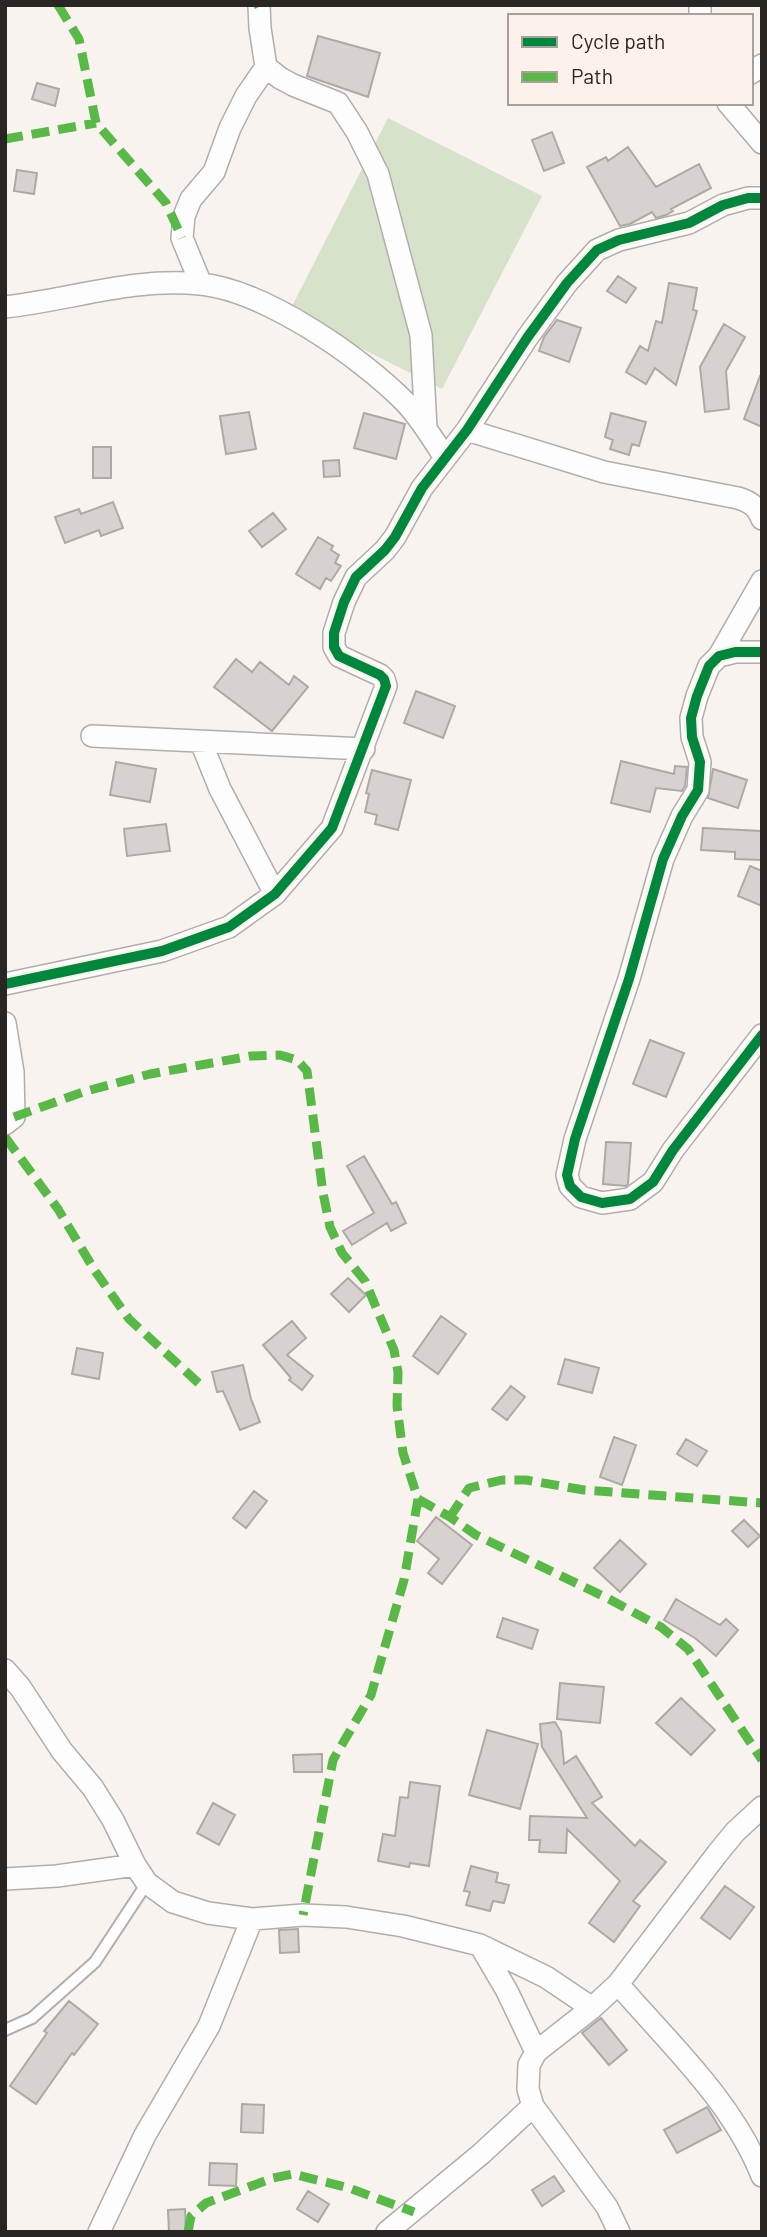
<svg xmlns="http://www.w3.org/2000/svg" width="767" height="2237" viewBox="0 0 767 2237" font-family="Barlow,sans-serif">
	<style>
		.green { fill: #d7e2cb }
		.building { fill: #d7d2cf; stroke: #aea9a6; stroke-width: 2 }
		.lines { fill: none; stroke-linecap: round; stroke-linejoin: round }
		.service-casing { stroke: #b2adaa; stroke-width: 14 }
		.minor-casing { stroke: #b2adaa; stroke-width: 24 }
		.service { stroke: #fefdfd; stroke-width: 10 }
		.minor { stroke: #fefdfd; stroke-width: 21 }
		.quiet { stroke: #58b947; stroke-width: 9; stroke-dasharray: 18 9; stroke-linecap: butt }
		.cycleway-casing { stroke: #fdf2eb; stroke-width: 15 }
		.cycleway { stroke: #00873e; stroke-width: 10 }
	</style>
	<rect width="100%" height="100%" fill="#f9f3ef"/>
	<path class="green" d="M388 118 542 196 442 389 289 312Z"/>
	<path class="building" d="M318 36 380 53 368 97 307 76Z
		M37 83 59 89 55 106 32 99Z
		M552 132 564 163 544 171 532 140Z
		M628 147 656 187 699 164 711 188 671 209 673 211 666 215 656 218 652 212 630 224 620 226 587 167 606 157 608 161Z
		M17 170 37 173 34 194 14 191Z
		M618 276 636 288 626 303 607 291Z
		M669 283 697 288 693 310 697 311 676 385 655 368 646 384 626 372 640 346 648 351 656 321 662 323Z
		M557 320 581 328 569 362 539 351 544 337Z
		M724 324 745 337 726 371 729 409 705 412 700 367Z
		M760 376H762V427L744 419Z
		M249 412 256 449 226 454 220 416Z
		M364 413 405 424 396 459 354 448Z
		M611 413 646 422 639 446 632 444 629 455 610 449 613 440 605 437Z
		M93 447H111V478H93Z
		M339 460 340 476 324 477 323 461Z
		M113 502 123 528 101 536 99 530 65 543 55 517 79 509 81 514Z
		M273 513 286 529 262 547 249 531Z
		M318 537 333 546 331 550 339 555 335 563 341 566 331 581 326 578 320 589 296 574Z
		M236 659 252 672 260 662 289 685 294 676 308 687 272 731 214 687Z
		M416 691 455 706 443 738 404 723Z
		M621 761 674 774 675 766 687 767 685 786 682 791 656 788 650 812 611 803Z
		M116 762 156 769 150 802 110 795Z
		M713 769 747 780 738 808 708 798Z
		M372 770 411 780 398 830 375 824 377 815 365 812 369 794 366 793Z
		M166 824 170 851 127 856 124 829Z
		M703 828 761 831V860L735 859V852L701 850Z
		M750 866 762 871V906L738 896Z
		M650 1040 684 1053 666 1097 633 1084Z
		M606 1142 631 1143 628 1184 626 1186 603 1184Z
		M364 1156 392 1204 396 1202 406 1223 391 1231 387 1223 352 1245 343 1231 374 1213 347 1166Z
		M348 1278 366 1295 349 1312 331 1294Z
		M441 1316 466 1334 438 1374 413 1356Z
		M292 1321 306 1338 287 1355 313 1376 302 1390 289 1380 291 1378 263 1345Z
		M77 1348 103 1353 99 1379 72 1374Z
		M565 1359 599 1368 592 1393 558 1384Z
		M243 1365 251 1399 260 1422 240 1430 223 1391 217 1392 212 1372Z
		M511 1386 525 1397 507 1420 492 1409Z
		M614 1437 636 1445 622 1485 600 1477Z
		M686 1439 707 1451 697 1466 677 1454Z
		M254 1491 267 1501 246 1528 233 1518Z
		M436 1517 472 1545 442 1584 428 1573 439 1559 417 1541Z
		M744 1520 760 1536 748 1547 732 1531Z
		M620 1540 646 1564 620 1592 594 1568Z
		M676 1599 720 1625 726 1619 738 1630 716 1656 695 1638 664 1620Z
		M503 1618 538 1630 532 1649 497 1637Z
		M560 1683 604 1687 600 1723 557 1719Z
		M681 1698 715 1730 691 1755 656 1723Z
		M555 1722 561 1732 564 1764 576 1756 602 1797 592 1803 635 1846 640 1840 666 1862 633 1901 640 1906 614 1942 589 1923 620 1881 567 1829 566 1853 539 1852 540 1840H529L530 1816 587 1818 542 1747 540 1724Z
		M487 1730 538 1744 520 1809 469 1795Z
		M322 1754V1772H294L293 1755Z
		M410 1782 440 1786 429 1866 410 1863 409 1867 378 1861 383 1834 395 1836 400 1797 408 1798Z
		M213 1803 235 1815 219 1845 197 1833Z
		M471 1866 498 1873 496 1882 509 1885 504 1903 493 1901 490 1911 466 1905 470 1892 464 1891Z
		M725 1886 754 1907 730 1939 701 1918Z
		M298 1929 299 1952 280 1953 279 1930Z
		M69 2001 98 2024 74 2055 72 2053 36 2104 10 2086 47 2033 44 2031Z
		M601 2018 627 2050 609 2065 582 2033Z
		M242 2104 264 2105 263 2133 241 2132Z
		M707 2107 721 2130 677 2153 664 2130Z
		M210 2163 237 2164 236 2186 209 2185Z
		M554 2176 564 2191 542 2206 532 2190Z
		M308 2191 329 2204 318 2222 297 2209Z
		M185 2209 186 2232H169L168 2210Z"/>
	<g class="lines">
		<g class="service-casing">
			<path id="service" d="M5 2030 32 2018 95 1962 147 1883"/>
		</g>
		<g class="minor-casing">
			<path id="minor" d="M259 5 260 28 266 67 280 78 293 85 338 103 357 132 378 174 421 335 426 428
				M700 5V16
				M751 73 762 65
				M728 103 762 143
				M201 284 182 238 184 216 191 199 214 172 230 128 246 96 266 67
				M5 307C70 300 134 277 200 284 264 290 361 357 405 402 421 419 433 439 445 458
				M467 430 604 472 738 498C750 502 757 506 762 519
				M762 652H735L719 656 709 666 697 696 691 718 692 737 700 762 698 790 682 816 663 859 629 979 575 1139 567 1175 570 1186 581 1197 602 1203 630 1199 653 1182 673 1150 762 1035
				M719 656 762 581
				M92 736 364 749
				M201 742 220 789 275 894
				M5 984 162 951 229 927 275 894 332 828 386 686 384 679 380 675 339 656 334 647V633L344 602 356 577 385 550 395 537 422 488 467 430 527 338 567 283 597 250 619 240 689 223 723 205 748 198H762
				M5 1023 13 1072 14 1117 5 1124
				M5 1670 20 1687 62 1751 93 1788 113 1820 135 1865 147 1883 173 1902 208 1913 252 1919 303 1915 346 1917 403 1926 480 1945 546 1977 592 2008
				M5 1879 57 1876 135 1865
				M480 1945 507 1991 536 2052
				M618 1984C669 2043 733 2102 762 2176
				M99 2232 145 2135 209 2026 252 1919
				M387 2232 481 2154 533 2106
				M619 2232 607 2207 533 2106 528 2089 529 2065 536 2052 592 2008 618 1984 717 1854 735 1832 762 1807"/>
		</g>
		<use href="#service" class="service"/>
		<use href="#minor" class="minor"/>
		<path class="quiet" d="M58 5 79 39 96 123 166 203 182 238
			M258 5 259 7
			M5 139 96 123
			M14 1117 83 1092 150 1074 251 1056 280 1055 297 1060 307 1071 323 1193 330 1227 342 1253 365 1281 394 1350 398 1372 397 1406 403 1453 418 1499 404 1580 371 1695 333 1760 303 1915
			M5 1137 58 1209 95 1271 129 1319 205 1389
			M418 1499 450 1517 476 1535 607 1598 661 1627 688 1649 762 1760
			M450 1517 469 1488 502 1480H526L584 1490 762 1503
			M188 2232 191 2216 206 2203 273 2178 293 2174 349 2188 414 2212"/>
		<g class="cycleway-casing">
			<path id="cycleway" d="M762 652H735L719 656 709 666 697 696 691 718 692 737 700 762 698 790 682 816 663 859 629 979 575 1139 567 1175 570 1186 581 1197 602 1203 630 1199 653 1182 673 1150 762 1035
				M5 984 162 951 229 927 275 894 332 828 386 686 384 679 380 675 339 656 334 647V633L344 602 356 577 385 550 395 537 422 488 467 430 527 338 567 283 597 250 619 240 689 223 723 205 748 198H762"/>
		</g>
		<use href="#cycleway" class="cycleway"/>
	</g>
	<rect width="767" height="2237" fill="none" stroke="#292522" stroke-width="14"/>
	<rect x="508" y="14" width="245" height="91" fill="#fdf2eb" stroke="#a8a09b" stroke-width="2"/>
	<rect x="522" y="37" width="35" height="10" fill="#00873e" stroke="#a8a09b" stroke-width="2"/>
	<text x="571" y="49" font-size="21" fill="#292522">Cycle path</text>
	<rect x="522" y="72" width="35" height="10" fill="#58b947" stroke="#a8a09b" stroke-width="2"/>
	<text x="571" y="84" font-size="21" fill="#292522">Path</text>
</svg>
